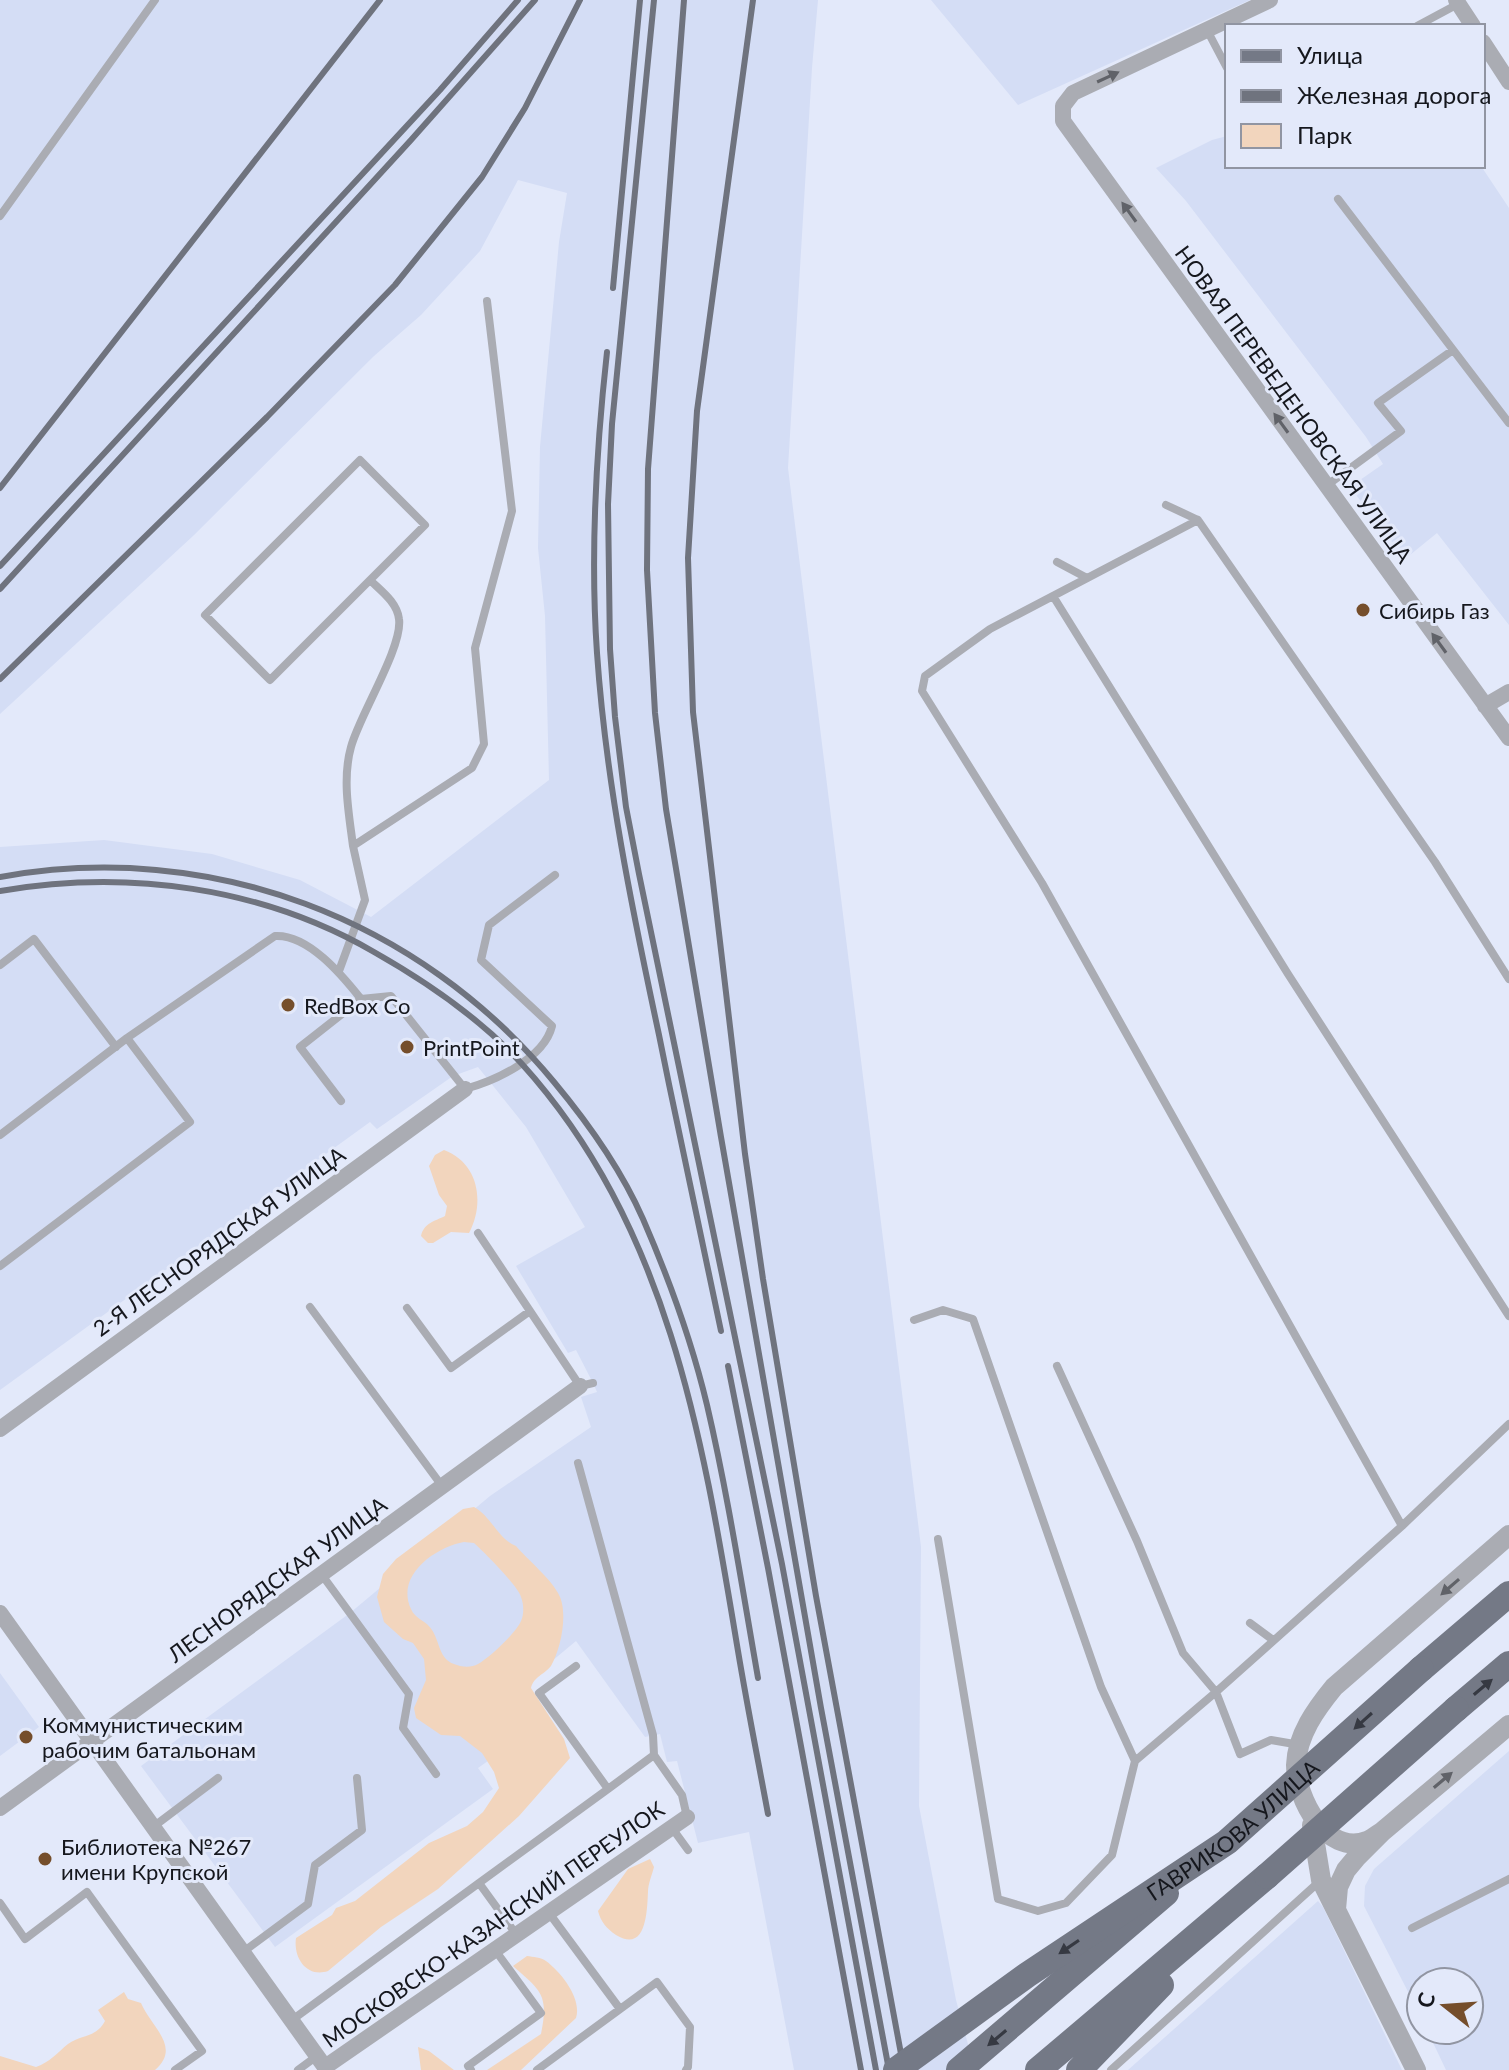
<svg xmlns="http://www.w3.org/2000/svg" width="1509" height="2070" viewBox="0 0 1509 2070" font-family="Lato,sans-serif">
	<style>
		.built { fill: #d4ddf5 }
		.green { fill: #f2d5bd; fill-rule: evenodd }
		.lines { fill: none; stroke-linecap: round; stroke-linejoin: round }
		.service { stroke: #aaacb3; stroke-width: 8 }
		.minor { stroke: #aaacb3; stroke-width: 16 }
		.tertiary { stroke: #aaacb3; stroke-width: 20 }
		.primary { stroke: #747986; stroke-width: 26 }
		.rail { stroke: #6f737e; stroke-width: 6 }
		.primary-bridge { stroke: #747986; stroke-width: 26 }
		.oneway { fill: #606268 }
		.oneway2 { fill: #363942 }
		.poi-dot { fill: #754e2b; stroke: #e3e9fa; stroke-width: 3 }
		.labels { text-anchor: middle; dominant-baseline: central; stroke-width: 6; stroke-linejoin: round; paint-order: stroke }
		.street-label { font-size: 22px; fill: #15171d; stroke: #e3e9fa }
		.poi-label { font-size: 22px; fill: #15171d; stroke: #e3e9fa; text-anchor: start }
	</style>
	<rect width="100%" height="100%" fill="#e3e9fa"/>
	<path class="built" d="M0 0H818L812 68 788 468 921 1547 919 1806 956 2000 975 2070H794L749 1832 698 1843 677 1761 667 1762 660 1734 645 1737 576 1641 486 1716 509 1746 478 1768 493 1789 275 1947 141 1766 350 1613 490 1496 591 1427 581 1397 597 1392 593 1383 576 1350 568 1353 516 1266 585 1227 526 1127 478 1067 453 1076 377 1129 370 1122 0 1390V847L104 840 212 854 300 880 371 917 549 780 545 616 538 548 540 447 559 242 567 193 518 180 480 251 421 315 374 356 193 536 0 714Z
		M931 0H1250L1018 105Z
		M1227 136V166H1481L1509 208V625L1437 533 1405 559 1350 487 1383 464 1366 437 1186 201 1156 168 1212 140Z
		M0 1673 39 1727 0 1756Z
		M1509 1751V2070H1446L1427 2030H1469V1982H1421V2017L1364 1906 1365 1886 1374 1869Z
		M1318 1901 1323 1907 1402 2070H1128Z"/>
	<path class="green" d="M444 1150C479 1163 485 1203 469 1233L451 1232 433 1243H428L421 1236C424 1223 435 1221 445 1216L447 1206 439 1195 429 1166 435 1155Z
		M474 1507C491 1516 498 1539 516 1546 528 1560 550 1578 558 1593 569 1611 561 1649 551 1666 544 1675 534 1676 531 1688L564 1739 570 1758 519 1816 438 1889 381 1927 328 1971C307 1978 293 1958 296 1938L332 1915 336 1908 355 1901 429 1843 467 1826 483 1812 499 1788 494 1772 482 1753 460 1736 441 1735 416 1718 414 1708 426 1680 424 1659 413 1643 403 1639 384 1622 377 1597 383 1574 396 1559 463 1509ZM464 1542 474 1543C484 1552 518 1586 521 1597 524 1605 524 1614 521 1621 516 1633 489 1658 478 1664 471 1668 461 1667 454 1664 439 1659 440 1642 432 1630 427 1621 415 1619 411 1609 395 1575 436 1547 464 1542Z
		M650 1859 654 1867C652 1875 648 1884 648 1892 647 1909 647 1954 616 1935 606 1928 601 1922 598 1911L628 1869Z
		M527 1956C533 1957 541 1957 546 1961 562 1973 582 1999 576 2018L521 2070H487L541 2034C549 1994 541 1991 513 1966Z
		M124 1992 128 1999 141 2003C151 2027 182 2047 155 2070H0V2056L36 2067C50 2062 57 2053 68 2044 82 2034 96 2038 105 2021L98 2010Z
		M418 2047 429 2051 454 2070H421Z"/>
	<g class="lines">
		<path class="service" d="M1417 26 1458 4
			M1207 30 1227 68
			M1338 199 1509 423
			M0 216 155 0
			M360 460 425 525 270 680 205 615Z
			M1326 486 1401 431 1378 403 1453 350
			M1166 505 1198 520
			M1057 562 1087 578
			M1053 596 1288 974 1509 1316
			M353 846C349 814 342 779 351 747 359 716 403 647 399 619 397 602 381 591 370 580
			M0 965 34 939 116 1047
			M339 971 365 900 353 846 472 768 484 744 475 648 512 511 487 301
			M127 1038 275 936C308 934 342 975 361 999L391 996 465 1089C494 1081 544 1059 552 1026L481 960 489 925 555 875
			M341 1101 300 1047 361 999
			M0 1135 127 1038 190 1122 0 1266
			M478 1233 530 1311
			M310 1307 442 1486
			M407 1308 451 1368 530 1311 580 1386 593 1383
			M914 1320 943 1310 973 1319 1101 1687 1135 1761
			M578 1463 653 1735 654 1755 682 1795 687 1817
			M1402 1526 1042 883 922 691 925 676 990 629 1198 520 1435 862 1509 979
			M938 1539 998 1899 1038 1911 1066 1903 1112 1855 1135 1761 1216 1692 1183 1653 1137 1541 1057 1366
			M322 1575 409 1694 403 1728 436 1774
			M1250 1623 1273 1640
			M1300 1745 1271 1740 1240 1754 1216 1692 1402 1526 1509 1424
			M608 1789 654 1755
			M153 1827 218 1778
			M672 1828 688 1850
			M479 1883 608 1789 539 1693 576 1666
			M0 1903 25 1939 87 1892 202 2051 175 2070
			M549 1913 620 2009
			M1412 1928 1509 1879
			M243 1952 308 1904 315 1865 362 1830 357 1778
			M292 2020 479 1883 516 1934
			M298 2070 317 2056
			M471 2070 468 2066 541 2013 495 1950
			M537 2070 657 1982 690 2027 688 2067 686 2070
			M1111 2070 1321 1880"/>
		<path class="minor" d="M1270 0 1073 93 1063 106V121L1509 738
			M1456 0 1473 26
			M1483 42 1509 82
			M1485 706 1509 692
			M0 1429 465 1089
			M0 1613 327 2070
			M0 1808 580 1386
			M325 2067 687 1817"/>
		<path class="tertiary" d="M1312 1825 1321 1880 1416 2070
			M1383 1831C1378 1834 1373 1839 1367 1841 1326 1856 1296 1798 1296 1765 1297 1735 1316 1709 1334 1687L1509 1535
			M1336 1909 1338 1887 1346 1870 1356 1858 1383 1831 1509 1725"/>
		<path class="primary" d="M1421 1669 1509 1594
			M1456 1709 1509 1664
			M959 2070 1166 1893
			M1038 2070 1267 1876
			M1079 2070 1161 1985"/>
		<path class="rail" d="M654 0 612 424 608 504 610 649 615 717 626 807 639 874 782 1564 876 2070
			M684 0 648 469 647 570 655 713 666 809 721 1137 821 1708 889 2070
			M753 0 697 411 688 558 693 712 745 1154 763 1279 816 1596 904 2070
			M613 288 640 0
			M607 352C596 451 590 553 597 653 606 783 632 909 659 1035 679 1134 700 1233 721 1331
			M0 488 380 0
			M0 566 440 90 518 0
			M0 589 411 140 535 0
			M0 679 267 417 395 285 482 177 525 108 580 0
			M0 877C210 839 419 918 554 1082 589 1124 621 1169 643 1219 669 1279 692 1342 707 1405 728 1495 742 1587 758 1678
			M0 891C127 869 262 887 374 952 427 982 480 1018 522 1064 670 1228 703 1441 738 1651 747 1705 758 1760 768 1814
			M728 1366 768 1568 861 2070"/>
		<g class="primary-bridge">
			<path d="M1267 1876 1456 1709"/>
			<path id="s1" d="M896 2070 1027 1975 1227 1842 1421 1669"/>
		</g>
	</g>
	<defs><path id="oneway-solid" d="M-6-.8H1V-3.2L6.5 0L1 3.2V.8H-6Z" transform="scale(2)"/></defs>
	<g class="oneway">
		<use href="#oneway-solid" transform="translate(1108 77) rotate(-25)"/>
		<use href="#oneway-solid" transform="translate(1129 212) rotate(-126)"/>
		<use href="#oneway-solid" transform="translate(1281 423) rotate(-126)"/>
		<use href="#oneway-solid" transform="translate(1439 643) rotate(-126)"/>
		<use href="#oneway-solid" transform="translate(1450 1587) rotate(139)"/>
		<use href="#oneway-solid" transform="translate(1443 1780) rotate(-40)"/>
	</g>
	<g class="oneway2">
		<use href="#oneway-solid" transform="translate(1483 1687) rotate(-40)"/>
		<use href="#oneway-solid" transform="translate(1363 1721) rotate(138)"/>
		<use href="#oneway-solid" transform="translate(1069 1947) rotate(146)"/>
		<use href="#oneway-solid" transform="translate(997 2038) rotate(140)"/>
	</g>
	<g class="poi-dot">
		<circle cx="1363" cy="610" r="8"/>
		<circle cx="288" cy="1005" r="8"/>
		<circle cx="407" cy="1047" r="8"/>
		<circle cx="26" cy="1737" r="8"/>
		<circle cx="45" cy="1859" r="8"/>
	</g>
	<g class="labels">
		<g class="street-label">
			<text transform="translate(1294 404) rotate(54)">НОВАЯ ПЕРЕВЕДЕНОВСКАЯ УЛИЦА</text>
			<text transform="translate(219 1241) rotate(-36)">2-Я ЛЕСНОРЯДСКАЯ УЛИЦА</text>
			<text transform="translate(277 1579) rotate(-36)">ЛЕСНОРЯДСКАЯ УЛИЦА</text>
			<text stroke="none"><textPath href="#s1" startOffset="414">ГАВРИКОВА УЛИЦА</textPath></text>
			<text transform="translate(493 1924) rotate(-35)">МОСКОВСКО-КАЗАНСКИЙ ПЕРЕУЛОК</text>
		</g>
		<g class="poi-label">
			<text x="1379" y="610">Сибирь Газ</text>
			<text x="304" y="1005">RedBox Co</text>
			<text x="423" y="1047">PrintPoint</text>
			<text x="42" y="1724">Коммунистическим<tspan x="42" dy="25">рабочим батальонам</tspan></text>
			<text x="61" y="1846">Библиотека №267<tspan x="61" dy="25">имени Крупской</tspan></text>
		</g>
	</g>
	<rect x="1225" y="24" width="260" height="144" fill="#e3e9fa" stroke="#9195a2" stroke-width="2"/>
	<rect x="1241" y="50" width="40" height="12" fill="#747986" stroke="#9195a2" stroke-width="2"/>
	<text x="1297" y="64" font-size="24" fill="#15171d">Улица</text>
	<rect x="1241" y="90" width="40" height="12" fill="#6f737e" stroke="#9195a2" stroke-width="2"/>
	<text x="1297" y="104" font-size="24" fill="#15171d">Железная дорога</text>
	<rect x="1241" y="124" width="40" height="24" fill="#f2d5bd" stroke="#9195a2" stroke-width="2"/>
	<text x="1297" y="144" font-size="24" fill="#15171d">Парк</text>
	<g transform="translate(1445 2006) rotate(287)"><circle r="38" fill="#e3e9fa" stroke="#9195a2" stroke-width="2"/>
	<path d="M0-6L14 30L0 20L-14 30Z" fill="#754e2b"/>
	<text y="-12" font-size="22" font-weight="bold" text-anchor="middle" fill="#15171d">С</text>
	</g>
</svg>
